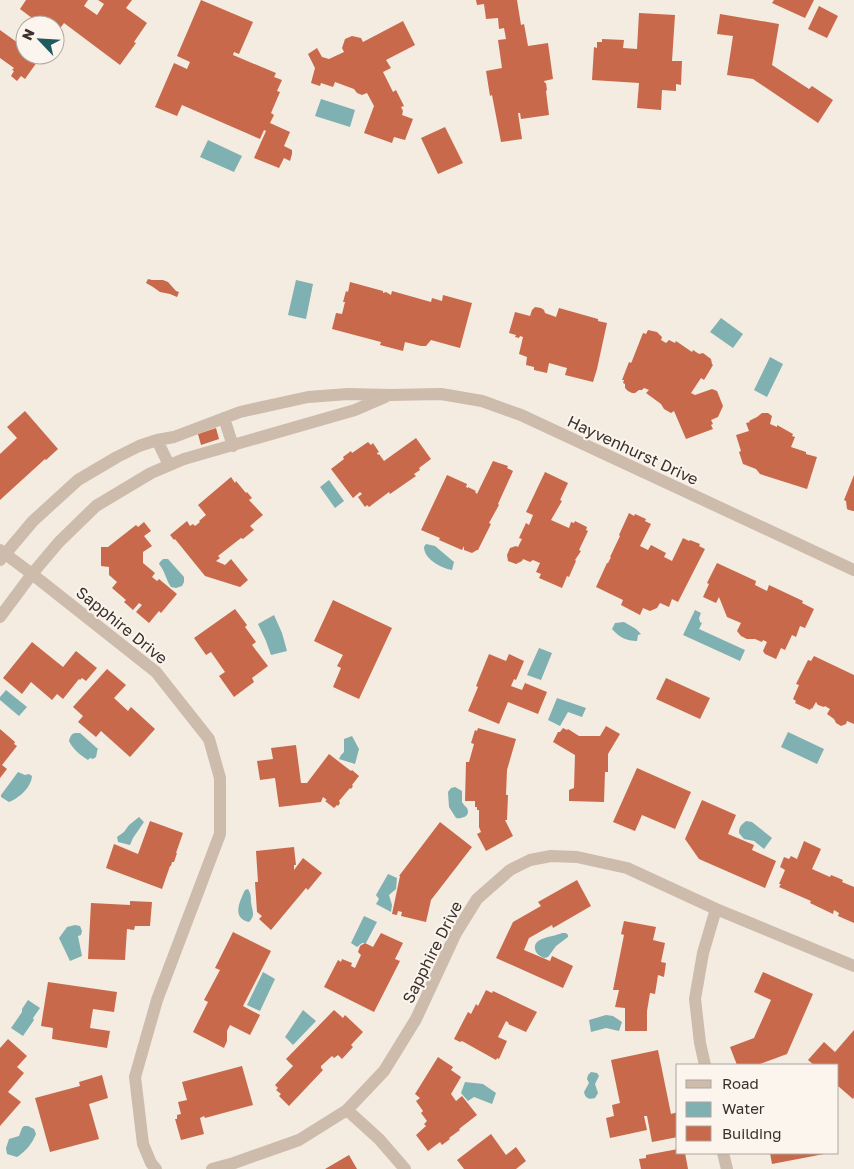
<svg xmlns="http://www.w3.org/2000/svg" width="854" height="1169" viewBox="0 0 854 1169" font-family="'Golos Text',sans-serif">
	<style>
		.water { fill: #7fb0b2 }
		.building { fill: #c8694b }
		.lines { fill: none; stroke-linecap: round; stroke-linejoin: round }
		.minor { stroke: #cdbbac; stroke-width: 12 }
		.labels { text-anchor: middle; dominant-baseline: central; stroke-width: 4; stroke-linejoin: round; paint-order: stroke }
		.street-label { font-size: 16px; fill: #3b302b; stroke: #fbf5ee }
	</style>
	<rect width="100%" height="100%" fill="#f4ebe1"/>
	<path class="water" d="M321 99 355 110 350 127 315 116Z
		M208 140 242 156 234 172 200 157Z
		M296 280 313 284 306 319 288 315Z
		M721 318 743 334 733 348 710 332Z
		M770 357 783 364 767 397 754 390Z
		M329 480 344 501 335 508 320 487Z
		M426 544 435 546 454 562 452 570C441 568 424 559 424 547Z
		M163 559H168L184 577V582L182 586 176 588 171 587C166 580 165 571 159 564L160 562Z
		M695 610 701 613 699 618 700 622 702 623 699 629 745 650 740 661 683 635Z
		M274 615 282 633 287 651 271 655 266 641 258 624Z
		M624 622 636 629 641 634 638 635 637 641C626 641 619 637 612 629L615 623Z
		M539 648 552 653 541 680 527 675Z
		M6 690 27 707 19 716 0 700V697Z
		M557 698 586 708 582 717 568 712 560 726 548 720Z
		M788 732 824 749 817 764 781 747Z
		M75 733H80L98 749 97 751V752L96 757 93 759 90 758 88 760C80 755 73 749 69 741 70 737 71 734 75 733Z
		M352 736 359 749 355 764 339 759 341 755 344 752V739Z
		M18 772 25 775 29 774 32 776C31 788 19 798 9 802L1 797V795Z
		M455 787 462 791V802C462 803 467 808 467 808 471 816 462 819 456 818L449 807 448 792 451 788Z
		M139 817 144 822 133 838 130 845 118 842 117 837 124 832 129 825Z
		M746 821 752 822 772 838 764 849 754 841 744 839 739 833C739 827 741 825 746 821Z
		M388 874 397 878 396 889 389 895 392 905 391 912 376 904 379 899 376 895Z
		M248 889C251 894 251 897 251 902 252 911 256 915 249 922 231 918 240 901 245 890Z
		M364 916 377 922 366 943H362L357 947 351 943Z
		M75 925 80 926 82 931 81 935 78 936 82 956 70 961 59 938 67 927Z
		M562 933H566L568 935V937L556 946 548 957 544 958C540 956 536 954 535 949 533 937 554 937 562 933Z
		M263 972 275 979 260 1011 247 1005Z
		M28 1000 40 1008 33 1018 34 1020 23 1036 11 1028 22 1012V1009Z
		M303 1010 316 1021 293 1045 285 1037Z
		M606 1015 613 1016 622 1022 619 1031 606 1028 591 1032 589 1020Z
		M591 1072 597 1073 599 1076 595 1084 598 1093 595 1098C589 1100 585 1098 584 1092L589 1083 587 1079 588 1075Z
		M465 1082 483 1084 496 1093 492 1104 474 1097 468 1101 461 1093Z
		M24 1126H28L34 1129 36 1134C32 1144 26 1151 17 1157L7 1154 6 1148 9 1139 19 1136 22 1128Z"/>
	<path class="building" d="M26 0H88L84 6 97 15 104 4 98 0H132L126 8 147 23 134 42 136 43 120 65 64 23 58 31 55 29V25H50L43 20 40 24 20 9Z
		M201 0 253 22 239 54 234 52 233 55 276 73 274 77 282 80 277 91 280 92 271 113 274 115 270 123 290 132 284 146 292 150V154L290 161 284 158 279 168 254 158 266 131 264 130 260 139 182 105 177 116 155 107 174 63 187 69 190 62 177 56Z
		M476 0H517L521 25 524 24 528 46 548 43 553 79 544 81 545 83H546L547 90 546 91 549 115 521 119 520 113H518L522 139 501 142 492 95 490 96 486 71 502 68 498 40 506 39 504 28 499 29 498 18 486 19 484 4 477 5Z
		M774 0H814L805 18 772 3Z
		M819 6 838 16 827 38 808 29Z
		M639 13 675 15 672 61H682L681 85 676 84V91L662 90 661 110 637 108 639 83 592 80 594 47 597 48V42H602V39L624 40 623 48 637 49Z
		M720 14 779 24 772 65 809 89 812 86 833 100 818 123 753 79 727 75 733 36 717 34Z
		M403 21 415 45 386 60 391 68 383 72 393 92 396 90 404 106 401 107 403 111 402 115 413 119 405 140 394 137 392 143 364 133 374 106 367 93 362 95 357 93 354 89 335 82 333 87 321 83 320 86 311 83 315 68 308 54 317 48 322 57 329 59 344 52 342 48 345 39 352 36 361 38 363 42Z
		M0 30 25 48V55H34L36 56 37 55H42L25 79 21 76 17 81 11 76 14 71 12 70 14 68 0 58Z
		M445 127 463 163 438 174 421 138Z
		M148 279 152 280H163L168 282 176 291 179 292 177 297 170 294 160 292 153 287 146 283Z
		M350 282 383 291V293L386 292 391 295 392 291 431 302 432 298 442 301 443 295 472 303 460 348 431 340 426 346H421L405 342 403 351 380 345 381 342 332 329 336 313 342 314 345 302H343L346 291 348 292Z
		M535 307 541 308 544 310 545 313 556 317 559 308 598 319V321L607 323 597 369 593 382 565 375 567 368 549 363 547 373 534 370V367L526 365 527 357 519 354 523 337 520 336 519 338 515 337 516 335 509 333 515 312 530 316 532 310Z
		M648 330 657 332 662 337 661 340 666 343 669 340 675 343 676 341 692 352 693 350 699 354 703 353 711 359 712 364 713 365 704 380 701 378 691 393 695 395 712 389 717 391 723 406 718 417 711 420 713 424 711 425 713 429 686 439 674 411 671 413 664 409 661 404 646 393 649 390 644 388 642 390H639L635 393H632L628 391 625 388V384L623 383 624 380H622L629 362 631 363 632 361 643 333 646 334Z
		M25 411 58 449 46 460 45 459 0 500V454L17 438 7 427Z
		M762 413H768L772 416 770 424 777 427V425L793 434 792 436 795 437 791 447 806 452V454L817 457 807 489 760 474 756 469 743 464 739 452 741 451 736 435 749 431 746 423 750 422 749 421 757 417Z
		M216 428 219 439 201 445 198 434Z
		M416 438 431 459 419 468 420 470 414 474 416 476 390 494 389 492 369 507 367 505 365 507 358 497 362 494 360 492 353 498 331 469 344 459 343 457 351 451 352 453 368 442 371 445 373 443 379 452 377 453 378 455 379 454 384 461Z
		M493 461 508 466 507 468 513 471 498 504 499 505 489 523 491 524 478 550H477L472 553 464 550V546L462 550 439 540 440 538 421 530 447 475 467 484 466 487 468 488V487L476 491 475 492 477 494Z
		M545 472 568 483 560 500 562 501 551 520 569 528 571 522 574 523 575 521 587 527 586 530 588 531 579 550 581 551 575 560 576 561 569 577 567 576 562 588 539 578 541 574 536 572 540 563 533 560 530 562 523 559 522 561 516 564 508 561 507 555 510 548 516 546 518 547 522 539 519 538 526 523 529 525 533 515 526 512Z
		M854 475V511H853L849 510 847 509 846 501 844 500Z
		M231 477 235 483 236 481 246 493 247 492 252 498 249 500 263 515 250 526 254 530 243 539 241 538 218 556 220 558 216 561 225 565 231 559 248 580 240 587 205 576 175 539 174 540 170 535 187 521 190 526 193 524 195 526 200 522 199 521 206 515 198 505Z
		M629 513 634 516 635 514 646 519 645 521 651 524 640 546 648 550 651 545 666 553 664 557 672 561 683 538 689 541 690 540 700 544 699 546 705 549 678 602 672 599 669 607 660 603 657 608 650 611 643 608 640 615 621 605 623 600 596 587 607 563H608L611 557H610L620 536 619 535Z
		M144 522 151 531 144 536 152 546 143 552V563L155 573 152 577 157 581 159 579 177 594 161 613 159 611 149 623 136 612 142 605 139 603 133 610 124 602 126 600 112 588 117 582 109 575V567L101 566V547H108L136 525 138 527Z
		M717 563 756 581 755 585 767 591 769 585 803 601 802 603 814 609 805 628 800 626 796 637 792 635 785 650 781 648 776 659 765 654 763 651 767 642 763 640 762 642 755 639H747L741 636 737 631 741 623 727 617 719 597 716 603 703 597 709 584 707 583Z
		M333 600 392 628 359 699 333 687 341 668 337 666 343 655 314 641Z
		M235 609 247 625 245 627 256 642 252 645 268 666 252 678 254 682 234 697 219 676 225 672 211 652 206 655 194 638Z
		M32 642 63 667 76 651 97 668 86 681 82 678 80 680 79 679 63 699 57 694 52 700 31 682 22 694 3 678Z
		M489 654 506 661 509 654 524 661 516 680 514 679 511 686 522 690 525 683 547 692 538 714 508 702 499 724 468 711 478 687 476 686Z
		M814 656 854 675V724L847 721 846 724 841 726 836 723 834 719 827 714 830 709 825 706 824 707 818 705 816 702 812 709 811 708 810 710 795 703 796 701 793 699 799 685 796 684 808 660 811 661Z
		M107 669 126 685 114 698 128 711 131 707 155 729 130 757 101 731 96 737 78 722 83 716 73 707Z
		M666 678 710 698 700 719 656 699Z
		M606 726 620 734 608 754V772H605L604 802 569 801V790L574 788 575 755 553 742 558 732H560L563 728 567 730 568 729 579 736H600Z
		M478 728 516 739 507 770 506 795H508L507 820H505L513 836 486 851 477 834 481 832 479 827V810H477V807H475V801H465L466 762H469L474 744 471 743 475 730 477 731Z
		M0 729 15 742 14 744 17 746 2 765 7 769 0 778Z
		M296 745 301 783H307L329 754 351 771 352 770 359 776 352 785 353 786 351 789 350 788 339 801 340 803 338 806 337 805 334 808 325 801 327 800 323 797 321 802 279 807 275 778 260 780 257 761 273 759 271 748Z
		M637 768 691 792 675 829 642 815 635 831 613 822Z
		M702 800 736 815 728 834 754 845 752 850 776 861 765 888 699 859 685 839Z
		M150 821 183 833 176 853H177L174 862H172L171 866H170L162 889 106 868 114 844 138 854Z
		M440 822 472 847 431 900 426 922 401 916 402 912 398 911 397 915 392 914 400 876H399Z
		M804 841 821 849 812 869 830 877 831 875 843 880 842 882 854 887V923L838 916 839 913 834 910 833 914 810 903 811 901 779 887 781 884H779L785 870 780 867 784 857 789 859 791 856 797 859Z
		M294 847 296 865H294V870L303 858 322 873 308 890 306 888 271 930 259 919 262 916 257 912 255 882H258L256 851Z
		M577 880 591 906 553 928 552 925 529 938 524 950 550 961 552 956 573 966 563 988 496 958 513 922 541 906 538 902Z
		M130 901 152 902 150 926H135L134 930 127 929 125 960 88 959 91 903 130 905Z
		M624 921 656 927 653 940 665 943 661 962 666 963 664 977 658 975 655 994 650 993 647 1011V1031H625V1008L615 1007 619 990H613L624 935 621 934Z
		M233 932 271 951 243 1006 260 1015 250 1035 230 1025 227 1031V1041L224 1048 193 1032 208 1002 204 1000 220 970 215 968Z
		M381 933 403 943 395 959 400 961 374 1012 324 987 338 960 341 962 342 959 352 963 351 966 355 968 361 955 358 952 360 946 365 943 373 947Z
		M763 972 813 994 787 1054 757 1065H737L730 1047 754 1038 771 1000 754 992Z
		M48 982 117 992 114 1012 93 1009 90 1028 110 1031 107 1048 52 1039 53 1028 41 1026Z
		M486 990 492 993 493 991 537 1012 526 1032 508 1024 509 1023 506 1021 498 1037 507 1041 499 1059 497 1058 496 1060 462 1041 460 1042 454 1039 468 1012 471 1014 476 1004 478 1006Z
		M334 1010 343 1018 345 1015 363 1032 351 1045 353 1047 342 1059 338 1055 334 1058 332 1056 321 1066V1068L323 1070 289 1106 279 1096 281 1094 276 1090 278 1088 275 1085 293 1066 286 1059Z
		M854 1030V1097L853 1099 838 1086V1065H814L808 1060 824 1042 835 1052Z
		M8 1039 27 1056 17 1067 24 1073 8 1092 21 1102 0 1126V1048Z
		M658 1050 671 1114 678 1112V1137L652 1142 647 1116H644L647 1130 610 1138 606 1118 614 1116 612 1105 620 1103 611 1060Z
		M438 1057 453 1067 451 1070 461 1077 451 1094 456 1101 462 1096 477 1115 459 1129 460 1130 449 1138 450 1139 442 1145 440 1142 428 1151 416 1135 426 1126 424 1124 427 1121 421 1113 423 1111 416 1101 420 1098 415 1094Z
		M242 1066 253 1105 205 1118 204 1116 200 1118 204 1134 181 1140 175 1119H177V1115L181 1114 178 1102 187 1100 182 1082Z
		M102 1075 108 1098 89 1104 99 1139 50 1152 35 1098 80 1086 79 1082Z
		M491 1134 506 1155 516 1147 526 1161 516 1169H464L457 1160Z
		M678 1149V1153H685L688 1169H641L639 1159 646 1158V1155Z
		M770 1153H824V1154L772 1164Z
		M349 1155 357 1169H325Z"/>
	<g class="lines">
		<path class="minor" d="M224 418 233 446
			M157 440 169 465
			M0 550 32 574 156 672 209 739 220 778V834L157 1000 135 1077 143 1144 151 1163 156 1169
			M0 560 33 521 78 480 117 457 139 446 157 440 174 437 240 412 308 397 348 394 390 395 441 394 482 401 521 415 854 570
			M0 617 32 574 59 542 96 506 151 473 184 459 355 410 385 397
			M705 1065 700 1043 695 999 703 953 716 909
			M347 1110 379 1139 405 1169
			M723 1153 727 1169
			M212 1169 234 1163 299 1140 347 1110 384 1071 416 1019 456 933 477 899 510 870 530 860 551 856 577 857 627 868 716 909 854 966"/>
	</g>
	<g class="labels">
		<g class="street-label">
			<text transform="translate(633 450) rotate(25)">Hayvenhurst Drive</text>
			<text transform="translate(122 625) rotate(39)">Sapphire Drive</text>
			<text transform="translate(432 952) rotate(-63)">Sapphire Drive</text>
		</g>
	</g>
	<rect x="676" y="1064" width="162" height="90" fill="#fbf5ee" stroke="#aea6a0"/>
	<rect x="686" y="1080" width="25" height="8" fill="#cdbbac" stroke="#aea6a0"/>
	<text x="722" y="1089" font-size="15" fill="#3b302b">Road</text>
	<rect x="686" y="1102" width="25" height="15" fill="#7fb0b2" stroke="#aea6a0"/>
	<text x="722" y="1114" font-size="15" fill="#3b302b">Water</text>
	<rect x="686" y="1126" width="25" height="15" fill="#c8694b" stroke="#aea6a0"/>
	<text x="722" y="1139" font-size="15" fill="#3b302b">Building</text>
	<g transform="translate(40 40) rotate(295)"><circle r="24" fill="#fbf5ee" stroke="#aea6a0"/>
	<path d="M0-4L9 19L0 12L-9 19Z" fill="#1f5a5e"/>
	<text y="-8" font-size="14" font-weight="bold" text-anchor="middle" fill="#3b302b">N</text>
	</g>
</svg>
